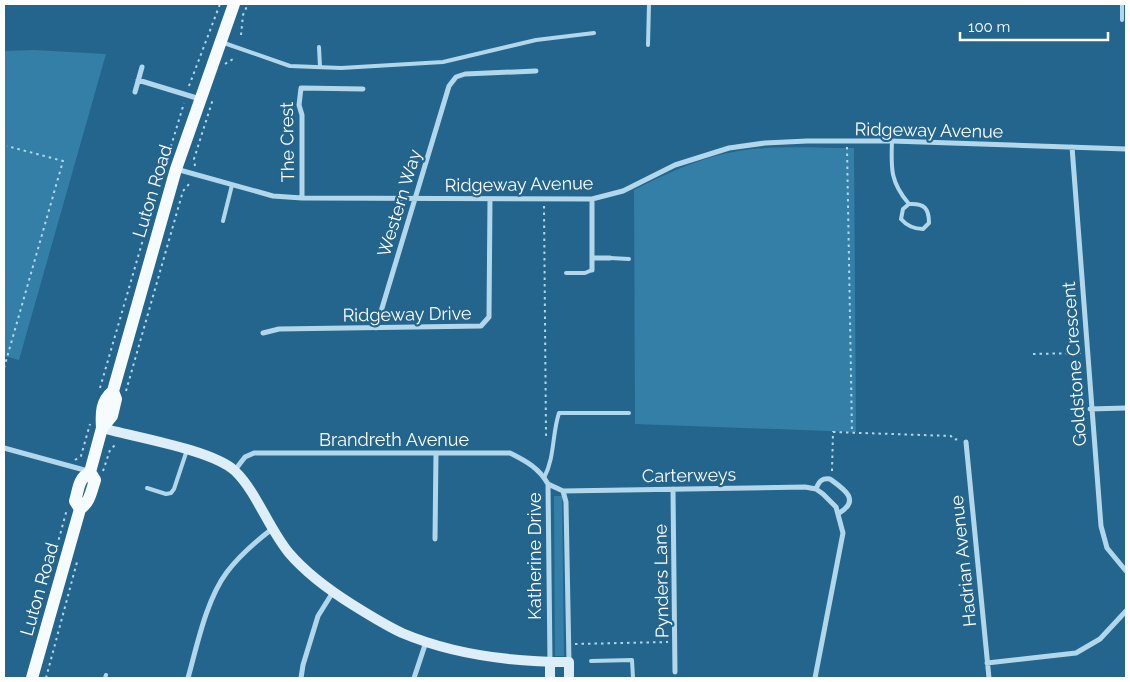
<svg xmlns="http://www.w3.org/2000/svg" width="1130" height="682" viewBox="0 0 1130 682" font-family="Raleway,sans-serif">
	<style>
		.green { fill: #347fa7 }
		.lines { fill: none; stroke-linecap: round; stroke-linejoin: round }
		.path { stroke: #b2d7eb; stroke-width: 2; stroke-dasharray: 2.5 4; stroke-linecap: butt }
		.lane { stroke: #b2d7eb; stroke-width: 4 }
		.street { stroke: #b2d7eb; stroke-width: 5 }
		.secondary { stroke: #ddeef9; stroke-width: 10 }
		.primary { stroke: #f6fbfe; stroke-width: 12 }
		.labels { text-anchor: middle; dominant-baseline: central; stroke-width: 4.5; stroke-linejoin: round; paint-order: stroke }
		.street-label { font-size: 18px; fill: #fff; stroke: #23658c }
	</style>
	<rect width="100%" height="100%" fill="#23658c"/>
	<path class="green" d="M34 50 106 54 19 360 4 356V51Z
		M854 148 856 432 635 424 634 190C663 175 691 162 723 154 765 144 812 148 854 148Z
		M554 496H562L564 656H555Z"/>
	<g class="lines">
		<path class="path" d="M241 35 243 15 248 4
			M225 64 233 59
			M189 86 220 4
			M847 147 852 433
			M169 153 184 103
			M195 166 194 159 213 99
			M544 206 546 435H548
			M1033 354 1082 353
			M4 368 63 161 7 146
			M100 388 153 205
			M126 391 183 191 190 183
			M75 460 81 456 90 424
			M103 471 110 450 117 443
			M832 471 833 432 951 436 953 439 960 440
			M57 546 67 509
			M575 644 668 642
			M46 678 77 562"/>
		<path class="lane" d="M1122 20V4
			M224 43 290 66 341 68 443 62 536 40 594 33
			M648 45 649 4
			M319 47 320 67
			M892 141C891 168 890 182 909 204 924 203 929 208 929 223L923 229C913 229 907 226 901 219L903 209 909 204
			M223 221 232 185
			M610 258 629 259
			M566 273H585L592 270
			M544 478C555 457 552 434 559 413H629
			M147 488 166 494 171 493 174 489 187 450
			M591 661 632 660 633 678
			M105 678 106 675"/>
		<path class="street" d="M138 80 200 99
			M135 92 142 67
			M1072 147 1101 526 1107 548 1126 571
			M176 169 273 196 302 198 592 199 623 191 675 165 729 148 765 143 807 141H892L1126 149
			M302 198V115L299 105 301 88 363 89
			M592 199V270
			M592 258H610
			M376 328 449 86 456 77 465 74 536 71
			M263 333 279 329 481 326 489 317 490 199
			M1090 409 1126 408
			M966 442 989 678
			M4 448 88 471
			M235 470 245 457 254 453H510C526 461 539 468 548 484
			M548 484 563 491 566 502 569 662
			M548 484 550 662
			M673 489 675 672
			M816 489C819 481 822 478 830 479 844 489 861 500 839 513
			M563 491 805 487 816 489 823 494 836 507 843 533 815 678
			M435 539 436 453
			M987 663 1076 653 1100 639 1126 611
			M188 678C197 646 206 600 227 572 240 555 255 542 272 529
			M301 678 303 665 318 616 333 592
			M414 678 426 642"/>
		<path class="secondary" d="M102 428C134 437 213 450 235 471 256 491 269 529 289 553 307 574 329 590 353 605 369 615 385 625 402 633 454 655 513 662 569 662V678
			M550 662V678"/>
		<path class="primary" d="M102 428C101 413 101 401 113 391L176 169 234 4
			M80 509 75 501C79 488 78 479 90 472L102 428 112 416 116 399 113 391
			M32 678 80 509C90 502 91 492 95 480L90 472"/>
	</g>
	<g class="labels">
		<g class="street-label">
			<text transform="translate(929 130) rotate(1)">Ridgeway Avenue</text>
			<text transform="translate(287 142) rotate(-91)">The Crest</text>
			<text transform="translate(519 184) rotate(-1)">Ridgeway Avenue</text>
			<text transform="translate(152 191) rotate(-73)">Luton Road</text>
			<text transform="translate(399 203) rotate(-73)">Western Way</text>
			<text transform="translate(407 314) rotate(-1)">Ridgeway Drive</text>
			<text transform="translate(1074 364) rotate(-94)">Goldstone Crescent</text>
			<text x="394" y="439">Brandreth Avenue</text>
			<text transform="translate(689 475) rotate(-1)">Carterweys</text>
			<text transform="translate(534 556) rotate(-90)">Katherine Drive</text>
			<text transform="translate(963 561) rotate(-96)">Hadrian Avenue</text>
			<text transform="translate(661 581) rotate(-91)">Pynders Lane</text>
			<text transform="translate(39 589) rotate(-74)">Luton Road</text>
		</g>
	</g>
	<rect width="1130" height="682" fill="none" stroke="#ffffff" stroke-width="10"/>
	<path d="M960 32v8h148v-8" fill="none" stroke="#ffffff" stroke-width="2.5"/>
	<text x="968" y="32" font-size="15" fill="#ffffff" stroke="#23658c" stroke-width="4" paint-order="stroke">100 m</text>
</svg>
